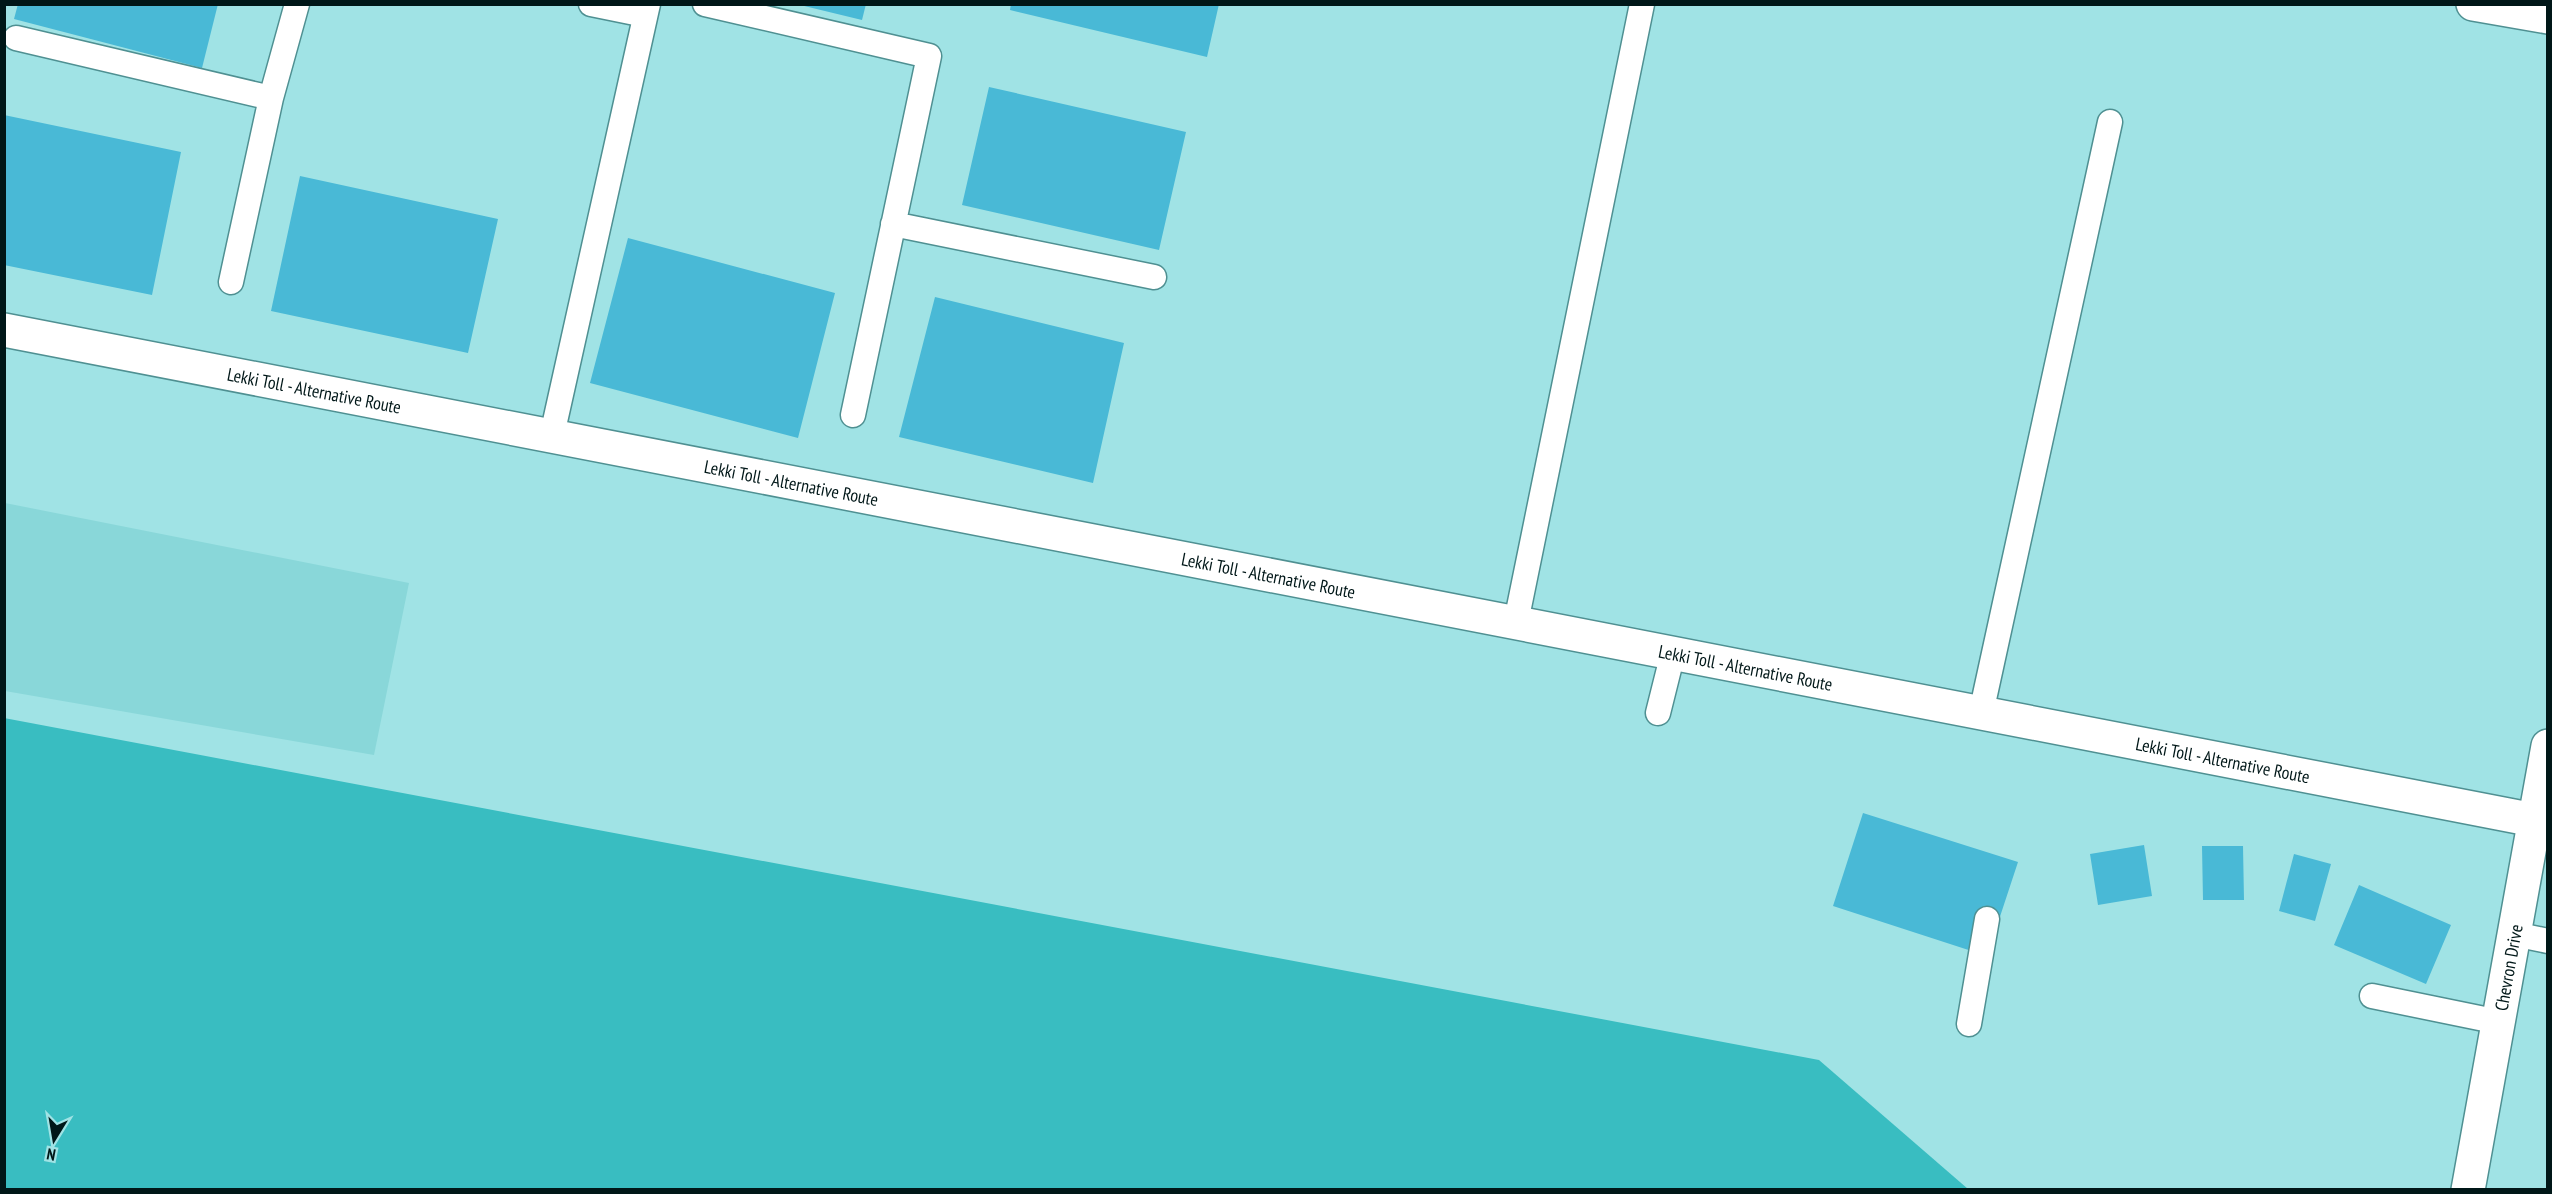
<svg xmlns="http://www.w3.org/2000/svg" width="2552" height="1194" viewBox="0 0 2552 1194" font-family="'PT Sans Narrow',sans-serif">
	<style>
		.built { fill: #89d7d9 }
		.green { fill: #39bdc1 }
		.building { fill: #49b9d6 }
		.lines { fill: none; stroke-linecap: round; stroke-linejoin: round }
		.service-casing { stroke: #4f9092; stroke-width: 27 }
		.minor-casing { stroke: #4f9092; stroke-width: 36 }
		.secondary-casing { stroke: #4f9092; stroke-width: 36 }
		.service { stroke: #fff; stroke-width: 24 }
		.minor { stroke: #fff; stroke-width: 33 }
		.secondary { stroke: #fff; stroke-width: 33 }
		.labels { text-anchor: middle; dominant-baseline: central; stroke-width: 4.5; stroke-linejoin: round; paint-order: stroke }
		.street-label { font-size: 18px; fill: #001718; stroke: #a0e3e5 }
	</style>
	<rect width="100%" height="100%" fill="#a0e3e5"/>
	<path class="built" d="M5 503 409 583 374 755 5 691Z"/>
	<path class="green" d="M4 718 1819 1060 1968 1189H5Z"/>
	<path class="building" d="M18 4H218L202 68 14 19Z
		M796 4H866L862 20Z
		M1011 4H1219L1207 57 1010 10Z
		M989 87 1186 132 1159 250 962 205Z
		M4 115 181 152 152 295 4 265Z
		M300 176 498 219 468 353 271 311Z
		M628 238 835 293 798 438 590 383Z
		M935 297 1124 343 1093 483 899 437Z
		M1863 813 2018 862 1987 956 1833 906Z
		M2144 845 2152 896 2098 905 2090 854Z
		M2202 846H2243L2244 900H2203Z
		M2294 854 2331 864 2315 921 2279 911Z
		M2359 885 2451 925 2426 984 2334 945Z"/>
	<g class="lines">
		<g class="service-casing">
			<path id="service" d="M591 4 645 15
				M705 4 929 56 853 415
				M16 38 271 98
				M893 224 1154 277
				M231 282 271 98 297 4
				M552 435 648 4
				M1516 622 1642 4
				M1658 713 1673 653
				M1981 713 2110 122
				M2514 934 2548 941
				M2372 996 2499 1022
				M1969 1024 1987 919"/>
		</g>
		<g class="minor-casing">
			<g id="minor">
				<path d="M2473 4 2548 17"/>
				<path id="s1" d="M4 330 2534 820 2548 814"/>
			</g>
		</g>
		<g class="secondary-casing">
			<g id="secondary">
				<path id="s2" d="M2468 1190 2548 746"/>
			</g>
		</g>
		<use href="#service" class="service"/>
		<use href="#minor" class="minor"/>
		<use href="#secondary" class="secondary"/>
	</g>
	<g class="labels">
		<g class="street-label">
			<text stroke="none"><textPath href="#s1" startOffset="316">Lekki Toll - Alternative Route</textPath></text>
			<text stroke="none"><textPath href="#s1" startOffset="802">Lekki Toll - Alternative Route</textPath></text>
			<text stroke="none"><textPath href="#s1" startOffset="1288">Lekki Toll - Alternative Route</textPath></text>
			<text stroke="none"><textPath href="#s1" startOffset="1774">Lekki Toll - Alternative Route</textPath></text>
			<text stroke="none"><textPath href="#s1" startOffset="2260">Lekki Toll - Alternative Route</textPath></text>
			<text stroke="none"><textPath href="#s2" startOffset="226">Chevron Drive</textPath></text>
		</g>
	</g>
	<rect width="2552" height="1194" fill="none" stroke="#001718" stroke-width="12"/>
	<g transform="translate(54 1140) rotate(191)" stroke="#a0e3e5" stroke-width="4.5" paint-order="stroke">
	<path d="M0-4.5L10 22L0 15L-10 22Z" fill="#001718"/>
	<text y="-9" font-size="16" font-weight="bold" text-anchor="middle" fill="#001718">N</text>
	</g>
</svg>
